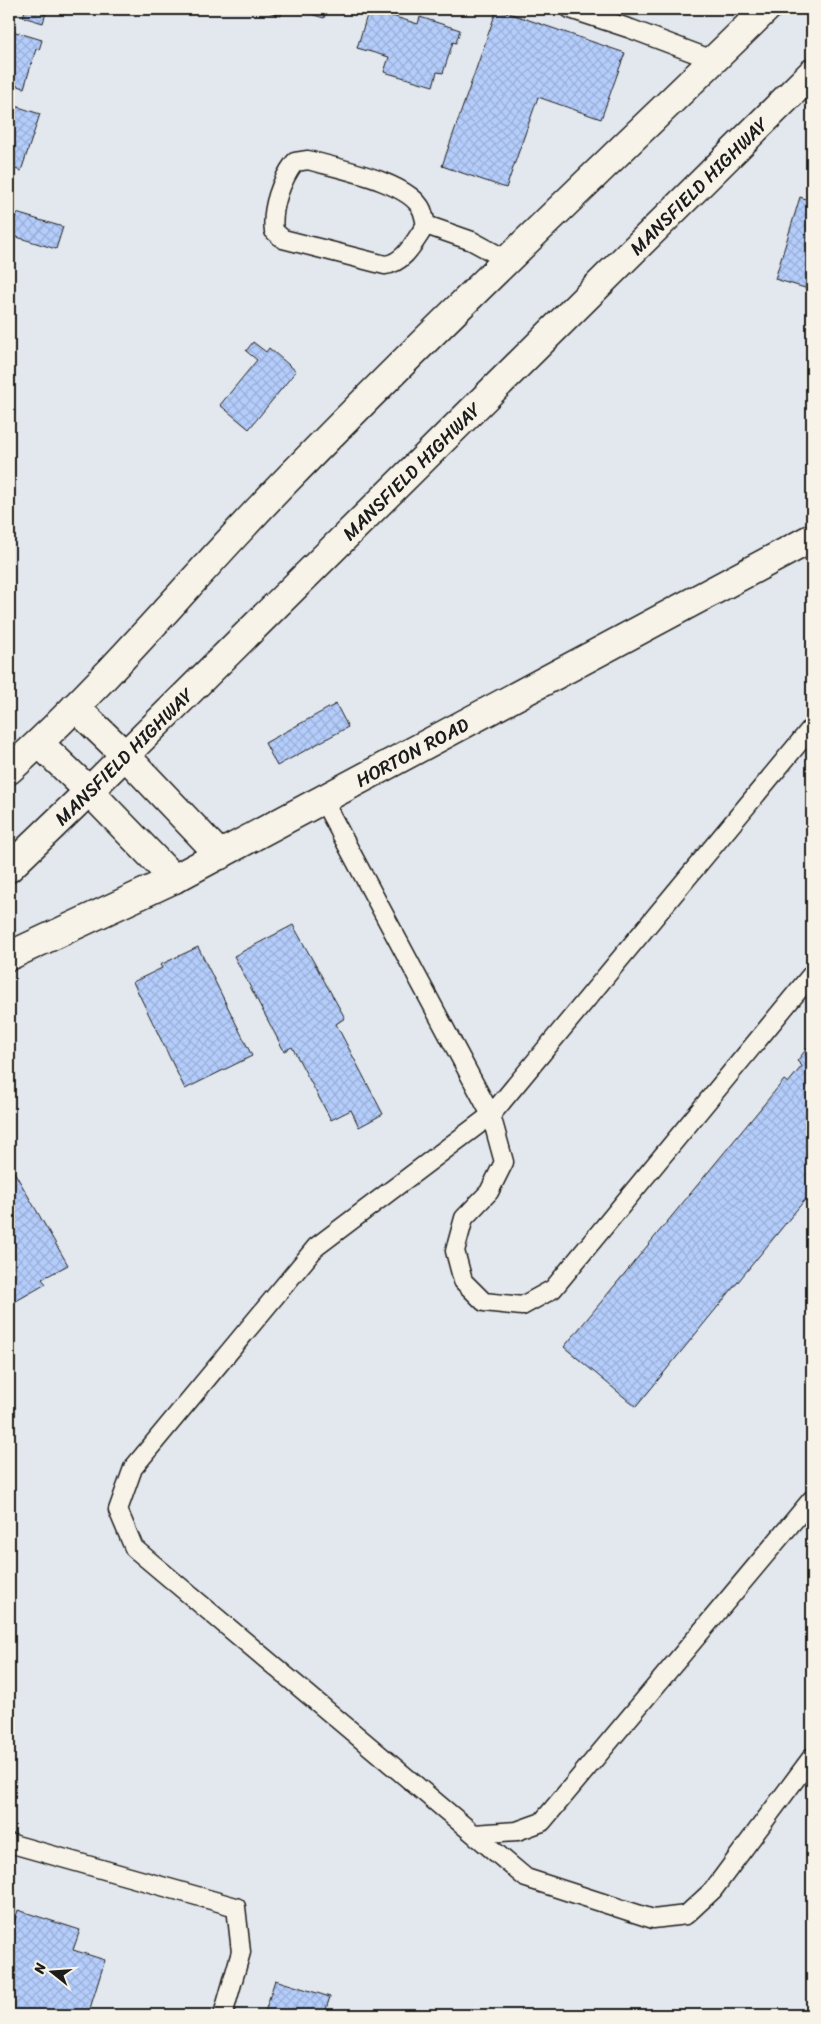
<svg xmlns="http://www.w3.org/2000/svg" width="821" height="2024" viewBox="0 0 821 2024" font-family="Sriracha,sans-serif">
	<style>
		.building { fill: url(#building-cross-hatch); stroke: #1c1c1c }
		.lines { fill: none; stroke-linecap: round; stroke-linejoin: round }
		.service-casing { stroke: #1c1c1c; stroke-width: 21 }
		.minor-casing { stroke: #1c1c1c; stroke-width: 31 }
		.tertiary-casing { stroke: #1c1c1c; stroke-width: 31 }
		.primary-casing { stroke: #1c1c1c; stroke-width: 31 }
		.service { stroke: #f7f3e8; stroke-width: 18 }
		.minor { stroke: #f7f3e8; stroke-width: 28 }
		.tertiary { stroke: #f7f3e8; stroke-width: 28 }
		.primary { stroke: #f7f3e8; stroke-width: 28 }
		.labels { text-anchor: middle; dominant-baseline: central; stroke-width: 4; stroke-linejoin: round; paint-order: stroke }
		.street-label { font-size: 19px; fill: #1c1c1c; stroke: #f7f3e8 }
	</style>
	<defs>
		<pattern id="building-cross-hatch" width="8" height="8" patternUnits="userSpaceOnUse" patternTransform="scale(1.25)"><rect width="8" height="8" fill="#b4cdfb"/><path d="M0 0l8 8M0 8l8-8" fill="none" stroke="#9aafd7"/></pattern>
	</defs>
	<rect width="100%" height="100%" fill="#e3e8ee"/>
	<filter id="ink" filterUnits="userSpaceOnUse"><feTurbulence type="fractalNoise" baseFrequency=".02" numOctaves="2"/><feDisplacementMap in="SourceGraphic" scale="10" xChannelSelector="R" yChannelSelector="G"/><feConvolveMatrix kernelMatrix="1 2 1 2 8 2 1 2 1" color-interpolation-filters="sRGB"/></filter>
	<g filter="url(#ink)">
		<path class="building" d="M16 9H47L43 23 23 17 25 11Z
			M259 9H283L281 16Z
			M294 9H326L324 18Z
			M369 9 418 24 420 17 460 30 456 43 453 42 443 73 437 72 433 86 384 72 389 57 357 48Z
			M497 9 625 53 601 119 538 97 506 188 442 166Z
			M9 30 42 40 39 50 36 49 24 88 9 83Z
			M9 104 40 114 21 171 9 167Z
			M9 197 14 199 9 217Z
			M800 197 812 201V290L775 279Z
			M16 213 63 227 56 249 10 235Z
			M253 342 266 352 269 348 296 371 249 429 220 405 257 360 246 351Z
			M336 704 348 727 277 766 265 743Z
			M293 925 345 1018 336 1024 383 1114 359 1127 351 1110 331 1120 292 1047 284 1051 234 956Z
			M198 947 252 1056 185 1089 133 982 162 968 160 965Z
			M812 1042V1191L636 1407 564 1347 784 1080 788 1083 802 1066 797 1061Z
			M9 1163 68 1265 42 1279 46 1284 9 1305Z
			M18 1910 80 1930 73 1950 105 1960 88 2015H9V1929L12 1930Z
			M275 1980 330 1997 324 2015H264Z"/>
		<g class="lines">
			<g class="service-casing">
				<path id="service" d="M570 9 631 29 713 60
					M308 160C336 168 410 182 422 210 424 215 425 221 426 225 415 240 405 263 385 265L283 239 274 231C271 209 281 180 295 162Z
					M426 225 472 241 507 260
					M323 800 491 1115 812 727
					M812 974 553 1289 522 1306 484 1302 463 1281 455 1251 464 1218 489 1192 504 1162 491 1115 316 1247 133 1468 118 1510 134 1548 526 1878 653 1919 686 1915 713 1890 812 1757
					M474 1834 517 1831 542 1822 812 1499
					M9 1843 236 1907 241 1952 223 2015"/>
			</g>
			<g class="minor-casing">
				<path id="minor" d="M75 707 124 754 220 855
					M39 743 89 791 174 879"/>
			</g>
			<g class="tertiary-casing">
				<g id="tertiary">
					<path id="s1" d="M9 956 174 879 812 538"/>
				</g>
			</g>
			<g class="primary-casing">
				<g id="primary">
					<path d="M9 770C107 683 190 580 281 486 439 323 604 167 766 9"/>
					<path id="s2" d="M9 868 89 791 812 73"/>
				</g>
			</g>
			<use href="#service" class="service"/>
			<use href="#minor" class="minor"/>
			<use href="#tertiary" class="tertiary"/>
			<use href="#primary" class="primary"/>
		</g>
	</g>
	<g class="labels">
		<g class="street-label">
			<text stroke="none"><textPath href="#s2" startOffset="970">MANSFIELD HIGHWAY</textPath></text>
			<text stroke="none"><textPath href="#s2" startOffset="565">MANSFIELD HIGHWAY</textPath></text>
			<text stroke="none"><textPath href="#s1" startOffset="452">HORTON ROAD</textPath></text>
			<text stroke="none"><textPath href="#s2" startOffset="160">MANSFIELD HIGHWAY</textPath></text>
		</g>
	</g>
	<rect width="821" height="2024" fill="none" stroke="#f7f3e8" stroke-width="30"/>
	<rect x="15" y="15" width="791" height="1994" fill="none" stroke="#1c1c1c" stroke-width="2" filter="url(#ink)"/>
	<g transform="translate(52 1972) rotate(287)" stroke="#f7f3e8" stroke-width="4" paint-order="stroke">
	<path d="M0-4L9 19L0 12L-9 19Z" fill="#1c1c1c"/>
	<text y="-8" font-size="14" font-weight="bold" text-anchor="middle" fill="#1c1c1c">N</text>
	</g>
</svg>
